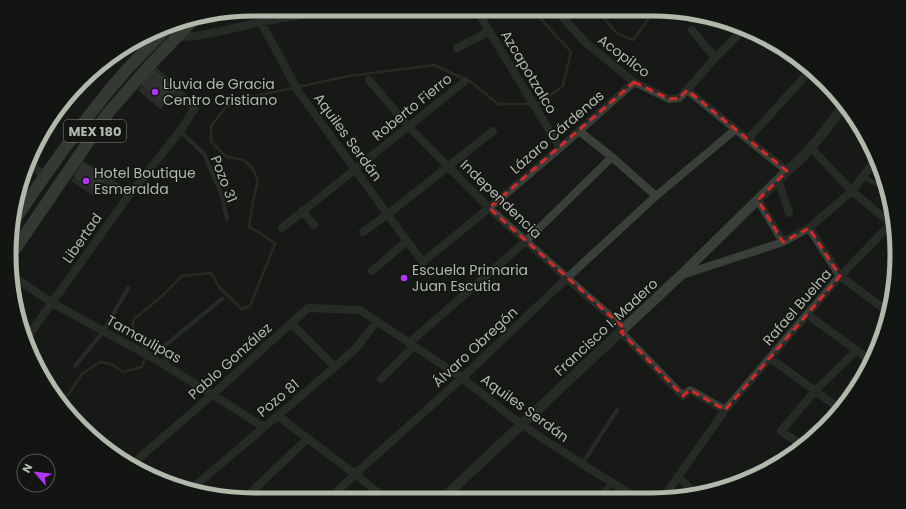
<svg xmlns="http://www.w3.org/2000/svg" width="906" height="509" viewBox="0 0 906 509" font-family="Poppins,sans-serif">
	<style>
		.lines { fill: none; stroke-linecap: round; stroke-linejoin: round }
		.stream { stroke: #383f2e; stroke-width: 2.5 }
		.service { stroke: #3a4039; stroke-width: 4 }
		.minor { stroke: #3a4039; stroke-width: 8 }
		.tertiary { stroke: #3a4039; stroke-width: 10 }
		.primary { stroke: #575f55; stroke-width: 12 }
		.wall { fill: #3f423d }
		.shaded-wall { fill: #2a2d29 }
		.building { fill: #4b4f49; stroke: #5b6058 }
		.marked { fill: none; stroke: #d62828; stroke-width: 3; stroke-dasharray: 8 5; stroke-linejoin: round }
		.poi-dot { fill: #b135f6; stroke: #131513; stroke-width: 1.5 }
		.labels { text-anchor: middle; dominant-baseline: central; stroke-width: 3; stroke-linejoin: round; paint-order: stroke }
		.shield { fill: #131513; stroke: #81887d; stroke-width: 1 }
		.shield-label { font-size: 13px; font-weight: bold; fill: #b0baaa }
		.street-label { font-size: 14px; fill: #b0baaa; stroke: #131513 }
		.poi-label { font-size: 14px; fill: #b0baaa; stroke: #131513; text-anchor: start }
		.rim { fill: none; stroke: #b0baaa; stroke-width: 5 }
	</style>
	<rect width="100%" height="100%" fill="#181a18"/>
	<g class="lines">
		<path class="stream" d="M573 9 579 12 600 14 617 33 633 40 649 18 667 10
			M536 104H538L563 86 571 52 540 18 541 9
			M58 397 68 395 82 374 100 362 111 364 123 372 142 367 147 350 133 334V320L162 296 182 276 211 273 220 288 242 309 250 306 275 244 265 236 249 227 253 201 258 181 253 169 244 160 227 157 211 142V126L226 107 251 97 349 76 434 65 471 82 498 104H531"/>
		<path class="service" d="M180 131 204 154 222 196 227 219
			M863 177 888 190
			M75 366 103 332 128 288
			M168 366 163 347 222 299
			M582 464 617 410
			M599 498 611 482"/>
		<path class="minor" d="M476 9 560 148
			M555 9 586 43 634 82 669 99 679 98 687 90 715 58 745 28
			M261 22 298 91 407 241 423 262 489 208 560 148 634 82
			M692 30 715 58
			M176 38 203 35 261 22 337 9
			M457 48 490 31
			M369 80 408 126 489 208 567 278 625 329
			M687 90 787 171
			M579 131 612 157 656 196
			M748 139 809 72
			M75 160 129 195
			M30 163 44 176
			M778 180 789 213
			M758 200 783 242
			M302 211 314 225
			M282 228 465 81
			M809 228 840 276 887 311
			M363 232 388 214 493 131
			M372 271 407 241
			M10 274 52 303 160 362 264 427
			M682 275 783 242 809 228 852 191 874 162
			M808 315 870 360
			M291 323 335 367
			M621 332 683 396 690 390 725 410
			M26 339 129 195 180 131 195 108 149 66
			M409 343 526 241 612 157
			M770 358 840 409
			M381 379 414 346
			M278 416 355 474 386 499
			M803 446 781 431 815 391 857 350
			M130 466 212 395 308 308 360 310 462 378 522 425 582 464 637 498
			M678 476 696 495
			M190 490 335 367 356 348 377 321
			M663 498 725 410 840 276 891 224 852 191 811 148
			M244 499 308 438
			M329 499 355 474 462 378 567 278 656 196 736 129"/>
		<path class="tertiary" d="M442 499 681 275 787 171C810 152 827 128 845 104"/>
		<path class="primary" d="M14 221C48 171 83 120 123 74 137 58 154 42 169 26
			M11 255 108 113 149 66 194 19"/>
	</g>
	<path class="wall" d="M142 84 176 90 173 95 160 109 138 90Z
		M83 164 105 178 94 196 71 181Z"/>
	<path class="shaded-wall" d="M176 90 173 95 160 109 164 103Z"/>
	<path class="building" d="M154 71 176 90 164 103 142 84Z
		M83 164 105 178 97 190 74 176Z"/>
	<path d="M0 0H906V509H0ZM634 82 669 99 679 98 687 90 787 171 758 200 783 242 809 228 840 276 725 410 690 390 683 396 621 332 625 329 489 208Z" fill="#181a18" fill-opacity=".55" fill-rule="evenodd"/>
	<path class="marked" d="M634 82 669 99 679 98 687 90 787 171 758 200 783 242 809 228 840 276 725 410 690 390 683 396 621 332 625 329 489 208Z"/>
	<g class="poi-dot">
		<circle cx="155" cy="92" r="4"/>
		<circle cx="86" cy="181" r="4"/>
		<circle cx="404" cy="278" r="4"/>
	</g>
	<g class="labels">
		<rect class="shield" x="64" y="120" width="62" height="22" rx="3"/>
		<g class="shield-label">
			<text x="95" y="131">MEX 180</text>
		</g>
		<g class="street-label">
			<text transform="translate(624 56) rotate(37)">Acopilco</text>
			<text transform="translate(529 72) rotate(59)">Azcapotzalco</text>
			<text transform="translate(412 107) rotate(-39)">Roberto Fierro</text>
			<text transform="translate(557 132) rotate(-41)">Lázaro Cárdenas</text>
			<text transform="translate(348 137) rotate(54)">Aquiles Serdán</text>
			<text transform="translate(224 179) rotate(69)">Pozo 31</text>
			<text transform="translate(501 199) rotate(44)">Independencia</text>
			<text transform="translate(82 238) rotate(-55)">Libertad</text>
			<text transform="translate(797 307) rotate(-49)">Rafael Buelna</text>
			<text transform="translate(606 327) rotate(-43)">Francisco I. Madero</text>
			<text transform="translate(144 339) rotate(29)">Tamaulipas</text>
			<text transform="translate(475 347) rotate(-43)">Álvaro Obregón</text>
			<text transform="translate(230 361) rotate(-42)">Pablo González</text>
			<text transform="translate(278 398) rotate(-40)">Pozo 81</text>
			<text transform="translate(525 408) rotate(36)">Aquiles Serdán</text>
		</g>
		<g class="poi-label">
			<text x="163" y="84">Lluvia de Gracia<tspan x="163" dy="16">Centro Cristiano</tspan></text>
			<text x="94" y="173">Hotel Boutique<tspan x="94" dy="16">Esmeralda</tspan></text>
			<text x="412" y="270">Escuela Primaria<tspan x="412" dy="16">Juan Escutia</tspan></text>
		</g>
	</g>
	<path d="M0 0H906V509H0ZM254 16H652A238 238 0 0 1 890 254V255A238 238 0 0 1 652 493H254A238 238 0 0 1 16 255V254A238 238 0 0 1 254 16Z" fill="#131513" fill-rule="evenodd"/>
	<path class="rim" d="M254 16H652A238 238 0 0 1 890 254V255A238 238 0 0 1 652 493H254A238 238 0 0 1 16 255V254A238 238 0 0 1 254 16Z"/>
	<g transform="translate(36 473) rotate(298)"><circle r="19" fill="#131513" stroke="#52574f"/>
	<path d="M0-3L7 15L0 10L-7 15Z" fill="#b135f6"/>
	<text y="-6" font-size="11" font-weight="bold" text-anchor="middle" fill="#b0baaa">N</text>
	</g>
</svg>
